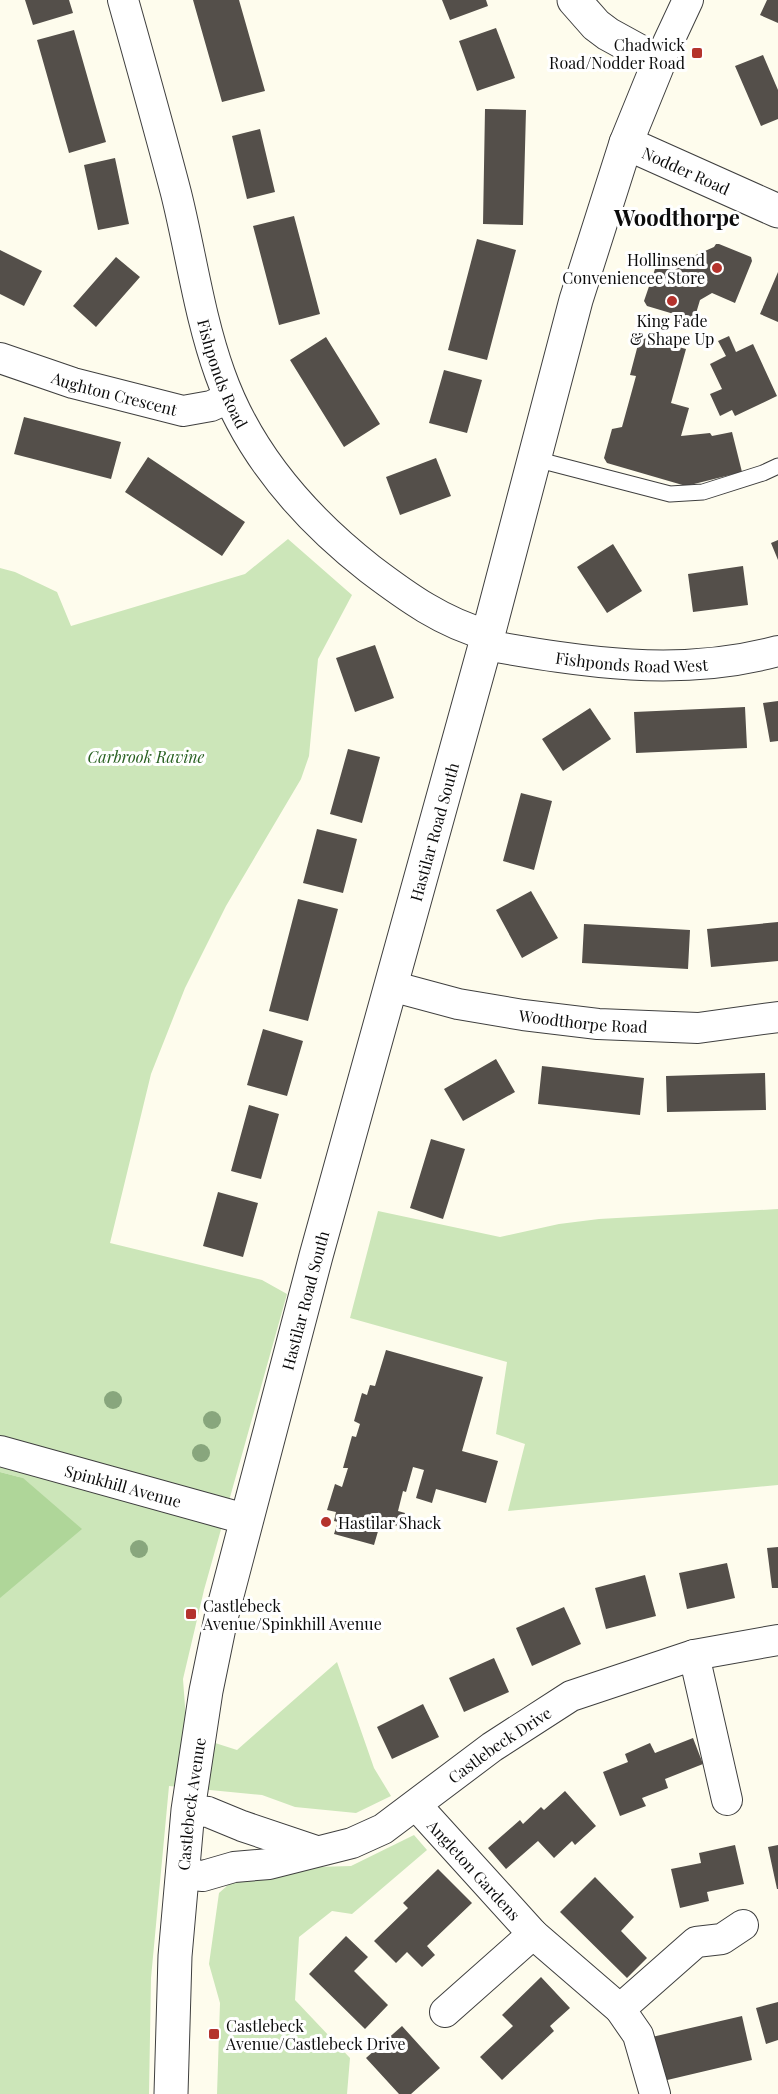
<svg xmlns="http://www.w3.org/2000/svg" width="778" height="2094" viewBox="0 0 778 2094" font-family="'Playfair Display',serif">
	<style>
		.green { fill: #cce6b9 }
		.forest { fill: #afd699 }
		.building { fill: #544f4a }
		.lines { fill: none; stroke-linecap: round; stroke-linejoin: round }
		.service-casing { stroke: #3f3f3f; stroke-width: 17 }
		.minor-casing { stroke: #3f3f3f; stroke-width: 32 }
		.tertiary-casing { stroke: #3f3f3f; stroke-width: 35 }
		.service { stroke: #fff; stroke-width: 15 }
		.minor { stroke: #fff; stroke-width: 30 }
		.tertiary { stroke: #fff; stroke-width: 33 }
		.tree { fill: #88a67d }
		.poi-dot { fill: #b4332d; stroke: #fff; stroke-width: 2 }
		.labels { text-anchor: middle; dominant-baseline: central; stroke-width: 6; stroke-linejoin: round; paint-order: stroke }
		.poi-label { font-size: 16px; fill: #0c0c0c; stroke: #fff; text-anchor: start }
		.street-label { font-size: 16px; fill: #0c0c0c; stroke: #fff }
		.park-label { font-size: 16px; font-style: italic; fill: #286021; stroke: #fff }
		.district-label { font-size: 22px; font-weight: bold; fill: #0c0c0c; stroke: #fff }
	</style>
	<rect width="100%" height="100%" fill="#fefced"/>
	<path class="green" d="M288 539 352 595 318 659 309 756 301 779 226 906 185 988 151 1074 110 1243 262 1280 287 1294 204 1590 183 1679 187 1734 237 1750 337 1662 374 1768 391 1796 356 1813 295 1807 262 1795 169 1786 151 1978 149 2094H0V1475L23 1478 0 1472V568L15 572 57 592 71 626 245 574Z
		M778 1209V1485L508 1511 525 1444 496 1434 507 1362 350 1318 378 1211 500 1237 559 1224 599 1219Z
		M414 1835 427 1850 352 1914 332 1911 299 1937 295 2000 350 2058 347 2094H217L220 2003 209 1964 219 1893 246 1869 351 1866Z"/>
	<path class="forest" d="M0 1472 23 1478 82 1529 0 1598Z"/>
	<path class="building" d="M25 0H69L73 13 33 25Z
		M193 0H239L265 91 222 102Z
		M442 0H486L488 6 450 20Z
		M767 0H778V23L760 15Z
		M496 28 515 78 477 91 459 41Z
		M74 30 106 142 69 153 37 40Z
		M763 55 778 90V119L761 126 735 66Z
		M485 109 526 110 523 225 483 224Z
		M260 129 275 192 247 199 232 136Z
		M115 158 129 224 98 230 84 165Z
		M294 216 320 314 279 325 253 226Z
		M477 239 516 250 487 360 448 350Z
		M716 244H719L751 257 752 261 735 303 712 293 700 300 694 320 647 306 644 301 655 269 660 267 664 269 714 247Z
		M0 250 42 271 24 306 0 294Z
		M116 257 140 277 96 327 73 306Z
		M778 272V322L760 314Z
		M729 336 736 352 753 344 777 396 735 416 732 410 720 416 710 394 722 389 710 364 726 356 718 341Z
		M326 337 380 424 344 447 290 360Z
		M640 337 686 349 671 403 689 408 681 436 710 433 712 436 732 432 742 472 686 486 607 463 604 458 612 429 622 427 636 376 630 375Z
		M444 370 482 380 467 433 429 423Z
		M24 417 121 442 111 479 14 454Z
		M148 457 245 522 222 556 125 492Z
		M436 458 451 496 400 515 386 477Z
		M778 540V560L771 543Z
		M613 544 642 591 607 613 577 567Z
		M743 566 748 605 693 612 688 574Z
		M375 645 394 698 355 712 336 658Z
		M778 701V741L770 742 763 703Z
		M745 707 747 748 636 753 634 712Z
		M590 708 611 739 563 771 542 739Z
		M348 749 380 757 362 823 330 814Z
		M521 793 552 801 534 870 503 861Z
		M317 829 357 839 343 893 303 883Z
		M531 891 558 938 522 958 496 910Z
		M298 899 338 909 308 1021 269 1011Z
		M778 922V961L711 967 707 929Z
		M584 924 690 930 688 969 582 963Z
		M263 1029 303 1041 287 1096 247 1085Z
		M496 1059 515 1092 463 1121 444 1089Z
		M542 1066 644 1078 640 1115 538 1104Z
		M765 1073 766 1110 667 1112 666 1076Z
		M249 1105 279 1114 261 1179 231 1171Z
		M431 1139 465 1149 443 1219 410 1208Z
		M218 1192 258 1203 243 1257 203 1246Z
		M386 1350 483 1377 462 1451 498 1461 486 1503 436 1489 432 1503 416 1498 424 1470 413 1467 406 1492 403 1491 398 1511 405 1513 401 1527 381 1521 374 1545 334 1534 338 1522 334 1521 336 1512 327 1510 335 1484 342 1487 348 1468H343L352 1436 356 1437 360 1424 354 1421 362 1393 367 1395 370 1385 375 1386Z
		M778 1547V1588H772L767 1548Z
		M727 1563 735 1598 687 1609 679 1573Z
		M645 1575 656 1616 606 1629 595 1588Z
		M564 1607 581 1644 532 1666 516 1628Z
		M494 1658 509 1692 464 1712 449 1678Z
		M423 1704 439 1737 392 1759 377 1727Z
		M693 1738 703 1764 665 1779 668 1788 642 1798 646 1806 620 1816 603 1772 628 1762 625 1754 650 1743 655 1753Z
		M565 1791 596 1826 575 1845 572 1841 554 1858 538 1841 506 1869 488 1848 520 1820 523 1824 541 1807 544 1810Z
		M735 1845 744 1884 707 1892 709 1901 680 1908 671 1869 701 1863 699 1853Z
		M778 1845V1889H777L768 1847Z
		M438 1869 472 1903 427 1946 435 1955 422 1967 407 1952 396 1963 374 1941 408 1908 403 1903Z
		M595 1877 634 1917 621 1931 647 1958 627 1978 560 1912Z
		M346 1936 368 1957 354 1971 388 2005 365 2029 309 1974Z
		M541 1977 570 2008 550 2026 554 2031 502 2080 480 2057 513 2026 502 2015Z
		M778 2002V2040L766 2044 756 2008Z
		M742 2016 752 2060 663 2081 652 2037Z
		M402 2026 440 2068 411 2094H399L366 2058Z"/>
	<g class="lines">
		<g class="service-casing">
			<path id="service" d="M535 459 670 494 703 492 763 473 778 466"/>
		</g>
		<g class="minor-casing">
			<g id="minor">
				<path id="s1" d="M123 0C141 64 159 128 176 193 191 253 199 316 220 374 248 453 305 518 370 569 407 597 443 623 488 635"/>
				<path d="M659 62 688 0"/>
				<path id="s2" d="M0 358 73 383 183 411 211 406 229 398"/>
				<path id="s3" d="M485 645C583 662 679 678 778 651"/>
				<path id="s4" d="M391 986 458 1004 523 1015 598 1024 698 1028 778 1017"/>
				<path id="s5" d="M0 1451 245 1519"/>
				<path d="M694 1655 727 1800"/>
				<path id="s6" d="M416 1805 533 1934 620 2009 638 2035 655 2094"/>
				<path d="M188 1810 208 1812 242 1826 316 1851"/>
				<path id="s7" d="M182 1874 203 1876 234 1867 269 1864 352 1843 383 1829 492 1747 571 1696 694 1655 778 1640"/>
				<path d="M620 2009 696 1942 722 1939 743 1925"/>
				<path d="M445 2012 533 1934"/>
			</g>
		</g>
		<g class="tertiary-casing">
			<g id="tertiary">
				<path id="s8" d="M626 143 778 211"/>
				<path id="s9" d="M171 2094 175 1956 188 1810 206 1691 221 1618 316 1256 488 635 576 300 626 143 659 62 608 34 596 25 574 0"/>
			</g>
		</g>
		<use href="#service" class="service"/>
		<use href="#minor" class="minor"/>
		<use href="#tertiary" class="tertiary"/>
	</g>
	<g class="tree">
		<circle cx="113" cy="1400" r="9"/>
		<circle cx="212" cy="1420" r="9"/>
		<circle cx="201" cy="1453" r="9"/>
		<circle cx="139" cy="1549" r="9"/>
	</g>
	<g class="poi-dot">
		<rect x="691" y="47" width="12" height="12" rx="3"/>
		<circle cx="717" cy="268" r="6"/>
		<circle cx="672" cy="301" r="6"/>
		<circle cx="326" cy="1522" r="6"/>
		<rect x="185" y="1608" width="12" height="12" rx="3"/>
		<rect x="208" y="2028" width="12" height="12" rx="3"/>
	</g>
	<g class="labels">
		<g class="poi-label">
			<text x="685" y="44" text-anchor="end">Chadwick<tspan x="685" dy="18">Road/Nodder Road</tspan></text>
			<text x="705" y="259" text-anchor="end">Hollinsend<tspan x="705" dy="18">Conveniencee Store</tspan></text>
			<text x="672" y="320" text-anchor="middle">King Fade<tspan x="672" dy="18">&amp; Shape Up</tspan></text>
			<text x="338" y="1522">Hastilar Shack</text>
			<text x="203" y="1605">Castlebeck<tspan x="203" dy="18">Avenue/Spinkhill Avenue</tspan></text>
			<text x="226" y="2025">Castlebeck<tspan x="226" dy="18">Avenue/Castlebeck Drive</tspan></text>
		</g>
		<g class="street-label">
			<text stroke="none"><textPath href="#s8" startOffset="66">Nodder Road</textPath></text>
			<text stroke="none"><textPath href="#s1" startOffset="387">Fishponds Road</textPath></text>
			<text stroke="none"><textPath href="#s2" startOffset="120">Aughton Crescent</textPath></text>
			<text stroke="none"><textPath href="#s3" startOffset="148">Fishponds Road West</textPath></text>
			<text stroke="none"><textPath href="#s9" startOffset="1294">Hastilar Road South</textPath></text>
			<text stroke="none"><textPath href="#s4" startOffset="196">Woodthorpe Road</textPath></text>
			<text stroke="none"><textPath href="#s9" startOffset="808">Hastilar Road South</textPath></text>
			<text stroke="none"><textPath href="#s5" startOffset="128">Spinkhill Avenue</textPath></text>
			<text stroke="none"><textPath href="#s7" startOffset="352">Castlebeck Drive</textPath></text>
			<text stroke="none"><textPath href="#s9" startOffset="291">Castlebeck Avenue</textPath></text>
			<text stroke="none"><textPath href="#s6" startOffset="87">Angleton Gardens</textPath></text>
		</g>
		<g class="park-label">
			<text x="146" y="756">Carbrook Ravine</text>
		</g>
		<g class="district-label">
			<text x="677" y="217">Woodthorpe</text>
		</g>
	</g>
</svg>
